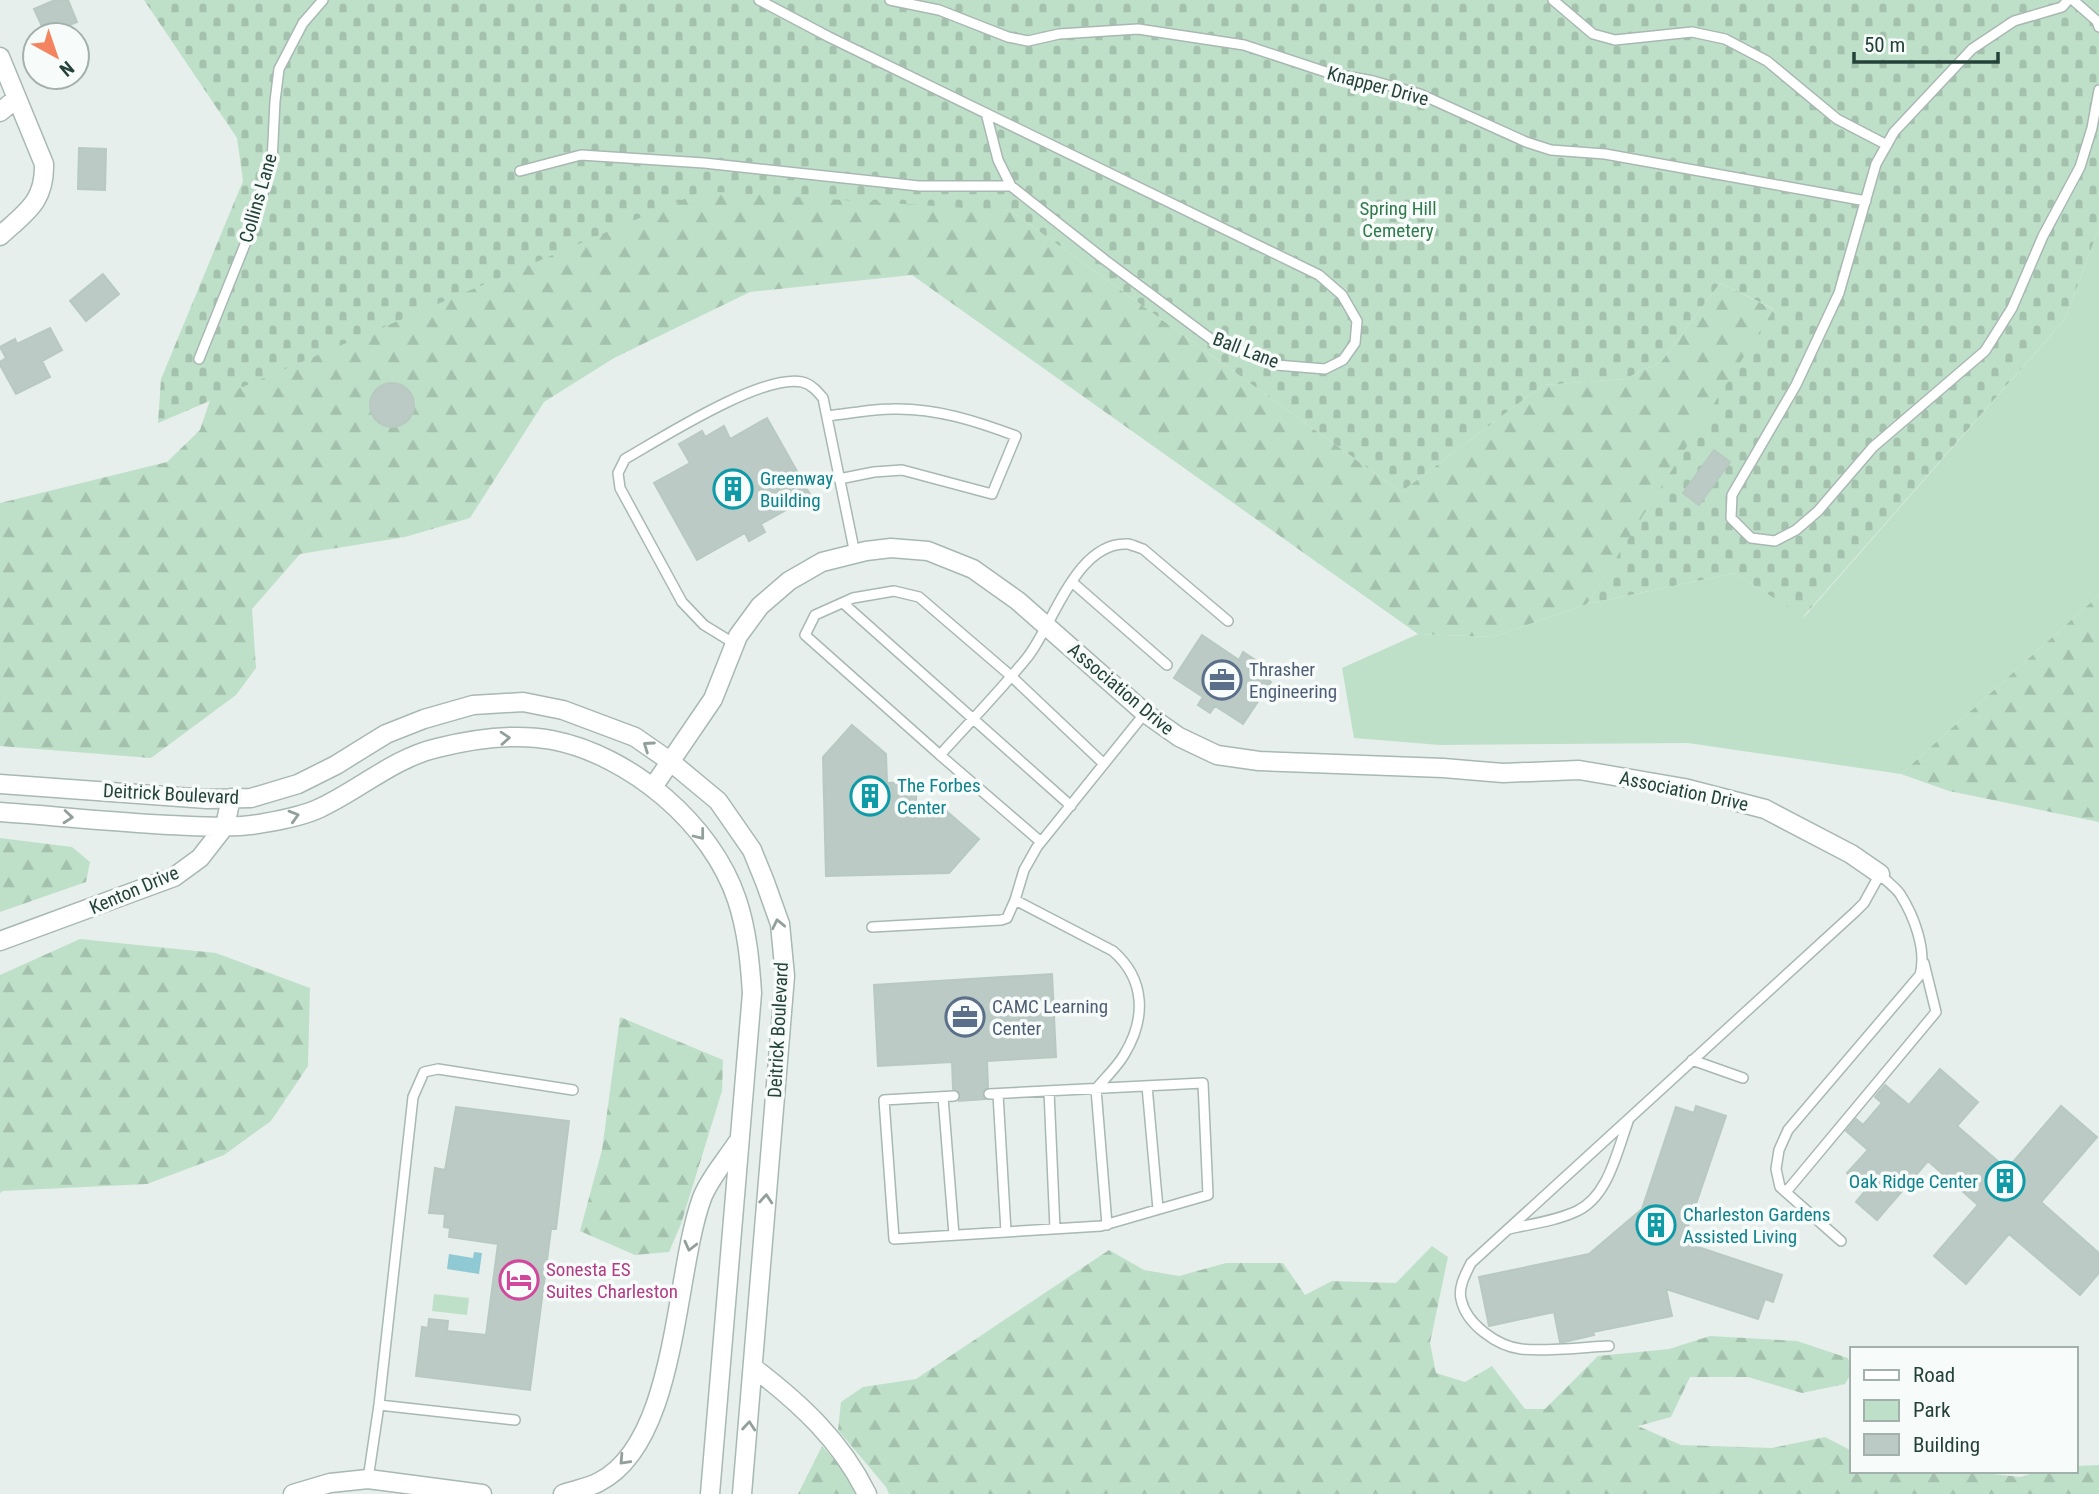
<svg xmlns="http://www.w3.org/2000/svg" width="2099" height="1494" viewBox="0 0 2099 1494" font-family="'Roboto Condensed',sans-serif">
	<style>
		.green { fill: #bfe0c8 }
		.forest { fill: url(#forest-firs) }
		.cemetery { fill: url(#cemetery-stones) }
		.water { fill: #8ec9d4 }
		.building { fill: #bbcac4; stroke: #b8c9c2; stroke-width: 2 }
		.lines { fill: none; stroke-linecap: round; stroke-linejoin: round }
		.lane-casing { stroke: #a8b8b2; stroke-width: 12 }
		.street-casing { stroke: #a8b8b2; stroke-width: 21 }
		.lane { stroke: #fff; stroke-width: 9 }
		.street { stroke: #fff; stroke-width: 18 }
		.oneway { stroke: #92a09c }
		.labels { text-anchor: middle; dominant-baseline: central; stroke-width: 7; stroke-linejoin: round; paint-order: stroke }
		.street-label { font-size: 19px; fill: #24423a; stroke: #f7fbf9 }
		.park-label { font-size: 19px; fill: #2d7a4b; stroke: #f7fbf9 }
		.culture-label { font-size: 19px; fill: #0d838f; stroke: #f7fbf9; text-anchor: start }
		.service-label { font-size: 19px; fill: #4e5e75; stroke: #f7fbf9; text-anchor: start }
		.hotel-label { font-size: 19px; fill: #b23c85; stroke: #f7fbf9; text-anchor: start }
	</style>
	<defs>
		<pattern id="forest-firs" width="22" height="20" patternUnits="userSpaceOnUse" patternTransform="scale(1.75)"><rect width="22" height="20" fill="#bfe0c8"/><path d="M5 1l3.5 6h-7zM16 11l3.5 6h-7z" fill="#a4c1ad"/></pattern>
		<pattern id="cemetery-stones" width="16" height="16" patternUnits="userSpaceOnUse" patternTransform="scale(1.75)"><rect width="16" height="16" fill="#bfe0c8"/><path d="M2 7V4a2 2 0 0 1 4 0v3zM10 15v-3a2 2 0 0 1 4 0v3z" fill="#a4c1ad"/></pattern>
	</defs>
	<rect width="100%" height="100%" fill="#e6efeb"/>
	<path class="green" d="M2099 228V595L1901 774 1688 743 1440 745 1354 738 1342 668 1418 634 1493 637 1587 604 1735 573 1804 617 2065 319Z
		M434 1294 469 1298 467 1315 432 1311Z"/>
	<path class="forest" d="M703 175 1011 211 1401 492 1543 385 1624 379 1661 362 1720 283 1775 310 1587 604 1493 637 1418 634 912 275 750 292 614 358 544 402 470 518 405 537 300 554 252 609 256 668 236 695 151 758 0 746V503L167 462 200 430 269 224Z
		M2099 595V822L1949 791 1901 774Z
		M0 838 72 847 90 862 86 882 0 912Z
		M80 939 216 953 310 988 308 1066 271 1121 224 1155 147 1184 3 1191 0 1193V975Z
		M620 1017 723 1060 722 1091 681 1224 669 1252 635 1255 580 1231 602 1150Z
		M1432 1246 1448 1257 1430 1343 1436 1373 1465 1382 1492 1366 1525 1409H1545L1598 1356 1669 1349 1710 1336 1797 1341 1848 1358 1852 1372 1845 1384 1802 1393 1748 1377H1690L1671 1417 1638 1426 1681 1445 1772 1448 1825 1437 1852 1451V1471H1966L2020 1477 2041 1471H2076V1466L2099 1465V1494H889L886 1487 838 1430 841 1402 863 1387 916 1379 1109 1250 1144 1270 1179 1276 1226 1263H1283L1305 1295 1332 1281 1396 1283Z
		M822 1446 851 1479 856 1494H798Z"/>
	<path class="cemetery" d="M144 0H2099V228L2065 319 1803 617 1735 573 1587 604 1774 309 1720 283 1661 362 1624 379 1543 385 1401 492 1011 211 703 191 158 423 161 379 243 181 237 138Z"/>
	<path class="water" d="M474 1252 482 1253 479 1274 447 1269 449 1254 473 1258Z"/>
	<path class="building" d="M55 0H68L77 22 46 35 34 9Z
		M79 148 106 149 105 190 78 189Z
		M103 274 119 294 86 321 70 301Z
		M50 328 62 350 42 361 50 377 16 394 0 365V362L6 358 0 347 15 339 17 344Z
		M370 405a22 22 0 1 1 44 0a22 22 0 1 1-44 0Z
		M767 418 811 496 761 524 765 532 749 541 745 533 697 560 654 483 690 463 679 444 702 431 705 437 724 426 730 439Z
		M1714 450 1730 462 1699 505 1683 493Z
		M1202 635 1239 660 1243 652 1257 661 1252 669 1271 682 1243 724 1215 706 1210 713 1198 705 1203 697 1174 678Z
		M852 725 886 754 887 783 916 782V810L944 809 979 839 949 873 826 876 823 757Z
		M1052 974 1056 1057 987 1061 988 1087 983 1091 985 1099 959 1101 960 1093 953 1089 952 1062 878 1066 874 985Z
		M1940 1069 1978 1102 1957 1126 2007 1169 2061 1106 2097 1137 2041 1202 2099 1253V1273L2080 1295 2009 1234 1966 1284 1934 1256 1978 1205 1928 1161 1877 1220 1856 1202 1866 1190 1847 1173 1868 1150 1846 1131 1856 1119 1863 1125 1882 1103 1875 1097 1885 1085 1909 1105Z
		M1696 1106 1726 1116 1683 1242 1782 1275 1773 1302 1765 1299 1758 1319 1666 1289 1672 1316 1593 1332 1594 1335 1564 1342H1560L1554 1312 1489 1326 1479 1277 1589 1254 1642 1209 1676 1107 1694 1113Z
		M456 1107 569 1121 556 1229H551L530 1390 416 1376 422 1327 428 1328 429 1319 448 1321 447 1331 486 1335 498 1244 449 1237 450 1228 444 1227 445 1214 429 1213 435 1168 445 1170Z"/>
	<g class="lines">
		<g class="lane-casing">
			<path id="lane" d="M759 0 829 37 1319 275 1342 295 1357 321 1355 343 1343 360 1325 369 1276 365 1211 339 1105 260 1011 186 998 160 986 113
				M890 0 939 10 1008 37 1028 41 1059 34 1138 29 1244 45 1329 73 1373 81 1420 94 1526 142 1551 150 1605 154 1866 201
				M1553 0 1593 34 1615 40 1692 32 1725 39 1767 61 1837 119 1887 145
				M2068 0 2062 7 2014 21 1972 49 1894 132 1876 164 1839 293 1796 385 1732 495 1731 518 1751 538 1775 541 1796 530 1818 511 1873 447 1985 351 2012 308 2043 236 2080 167 2092 128 2099 90
				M2073 0 2097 21 2099 27
				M520 171 581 155 704 163 919 186H1011
				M199 359 256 217 272 162 275 101 279 69 303 23 323 0
				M827 416C848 414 871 409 893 409 936 408 976 421 1016 436L992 494 902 470 874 472 839 479
				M1072 582 1167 665
				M843 603 1071 806
				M735 644 704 625 682 602 620 488 618 473 625 459C660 439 763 373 802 382 811 384 817 391 823 398L855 554
				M940 755 1041 842
				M1104 764 1011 676 919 597 894 591 853 598 815 615 805 635 940 755C969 723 999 692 1026 659 1053 627 1075 541 1128 544 1133 545 1139 548 1143 549L1228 621
				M1015 900 1024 870 1037 847 1145 713
				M872 927 1001 920 1007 918 1015 900 1113 951C1146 980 1146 1019 1124 1055 1117 1067 1105 1078 1096 1089L1107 1225
				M1692 1060 1743 1078
				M1147 1086 1158 1209
				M1049 1091 1055 1229
				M998 1094 1006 1232
				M954 1096 884 1100 894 1239 1101 1226 1208 1195 1203 1083 989 1094
				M943 1097 954 1235
				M1786 1192 1936 1012 1924 963
				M1509 1229C1531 1224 1556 1221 1577 1211 1609 1196 1617 1150 1629 1119
				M1609 1346C1584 1347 1545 1352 1521 1349 1497 1346 1466 1324 1461 1299 1458 1287 1466 1273 1471 1263L1855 912 1864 903 1880 874C1886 881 1895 887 1900 894 1914 916 1927 950 1920 975L1788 1130 1779 1150 1776 1169 1780 1187 1841 1241
				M379 1405 515 1420
				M368 1479 379 1405 413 1097 424 1072 438 1069 573 1090"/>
		</g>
		<g class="street-casing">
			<path id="street" d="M0 57 44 164C45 202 26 212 0 236
				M0 112 17 98
				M0 784 207 799 251 798 298 784 336 765 386 734 424 719 473 705 523 702 563 710 635 737 671 762 718 801 752 850 765 882 780 924 785 976 742 1494
				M653 787 713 699 738 636 760 606 789 581 822 562 866 551 891 548 928 551 973 569 1018 601 1145 713 1179 737 1217 755 1259 761 1443 768 1503 773 1579 770 1684 788 1765 809 1851 854 1880 874
				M0 812C56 816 112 822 169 825 200 826 232 829 264 823 282 820 303 816 320 808 359 790 394 758 437 748 473 739 515 733 552 740 630 755 712 824 737 900 747 930 750 962 752 993L710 1494
				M0 941 174 877 200 858 225 826 231 798
				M754 1368C801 1404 841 1441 867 1494
				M293 1494 330 1483 368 1479 482 1494
				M563 1494C574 1490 588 1488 599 1482 678 1442 674 1274 702 1198 709 1179 726 1160 737 1143"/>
		</g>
		<use href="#lane" class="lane"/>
		<use href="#street" class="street"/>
	</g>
	<defs><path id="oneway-chevron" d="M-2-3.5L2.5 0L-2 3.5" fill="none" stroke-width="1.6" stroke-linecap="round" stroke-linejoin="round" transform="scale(1.75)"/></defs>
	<g class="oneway">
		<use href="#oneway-chevron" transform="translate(505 738) rotate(-4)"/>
		<use href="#oneway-chevron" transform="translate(648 746) rotate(-145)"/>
		<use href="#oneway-chevron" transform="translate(294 816) rotate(-16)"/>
		<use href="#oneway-chevron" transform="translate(68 817) rotate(5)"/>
		<use href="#oneway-chevron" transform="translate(700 835) rotate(52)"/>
		<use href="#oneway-chevron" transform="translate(778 924) rotate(-102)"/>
		<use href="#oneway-chevron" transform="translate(766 1199) rotate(-86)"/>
		<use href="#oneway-chevron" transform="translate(690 1246) rotate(104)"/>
		<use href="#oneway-chevron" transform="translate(749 1426) rotate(-85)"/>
		<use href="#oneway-chevron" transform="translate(624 1460) rotate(133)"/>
	</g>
	<defs>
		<g id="building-ring" transform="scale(2.0125)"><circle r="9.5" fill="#f7fbf9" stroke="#0f9aa8" stroke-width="1.5"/><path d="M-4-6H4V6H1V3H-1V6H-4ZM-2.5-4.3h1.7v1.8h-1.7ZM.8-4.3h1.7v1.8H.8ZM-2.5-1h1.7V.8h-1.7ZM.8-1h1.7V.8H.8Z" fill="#0f9aa8"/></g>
		<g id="office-ring" transform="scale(2.0125)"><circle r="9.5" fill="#f7fbf9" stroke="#5c6f8a" stroke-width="1.5"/><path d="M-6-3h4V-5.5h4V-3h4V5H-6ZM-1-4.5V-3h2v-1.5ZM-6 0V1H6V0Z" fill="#5c6f8a"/></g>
		<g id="hotel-ring" transform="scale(2.0125)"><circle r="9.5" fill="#f7fbf9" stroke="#d1479c" stroke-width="1.5"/><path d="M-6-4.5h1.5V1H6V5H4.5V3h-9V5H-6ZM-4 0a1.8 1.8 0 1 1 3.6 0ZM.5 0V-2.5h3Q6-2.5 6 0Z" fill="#d1479c"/></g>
	</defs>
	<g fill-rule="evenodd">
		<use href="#building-ring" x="733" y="489"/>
		<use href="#office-ring" x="1222" y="680"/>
		<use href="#building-ring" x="870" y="796"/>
		<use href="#office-ring" x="965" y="1017"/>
		<use href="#building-ring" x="2005" y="1181"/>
		<use href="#building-ring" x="1656" y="1225"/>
		<use href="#hotel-ring" x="519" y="1280"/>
	</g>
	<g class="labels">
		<g class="street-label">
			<text transform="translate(1378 86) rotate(15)">Knapper Drive</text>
			<text transform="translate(258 198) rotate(-74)">Collins Lane</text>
			<text transform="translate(1246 350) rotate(21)">Ball Lane</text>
			<text transform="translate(1121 689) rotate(40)">Association Drive</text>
			<text transform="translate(1684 791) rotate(12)">Association Drive</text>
			<text transform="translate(171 794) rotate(3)">Deitrick Boulevard</text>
			<text transform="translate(134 890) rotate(-23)">Kenton Drive</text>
			<text transform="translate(778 1030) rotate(-87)">Deitrick Boulevard</text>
		</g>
		<g class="park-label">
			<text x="1398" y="208">Spring Hill<tspan x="1398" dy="22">Cemetery</tspan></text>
		</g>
		<g class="culture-label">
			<text x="760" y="478">Greenway<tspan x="760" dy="22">Building</tspan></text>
			<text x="897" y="785">The Forbes<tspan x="897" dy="22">Center</tspan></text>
			<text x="1978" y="1181" text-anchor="end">Oak Ridge Center</text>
			<text x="1683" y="1214">Charleston Gardens<tspan x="1683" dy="22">Assisted Living</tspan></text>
		</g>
		<g class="service-label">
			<text x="1249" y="669">Thrasher<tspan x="1249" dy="22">Engineering</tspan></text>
			<text x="992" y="1006">CAMC Learning<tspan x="992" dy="22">Center</tspan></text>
		</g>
		<g class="hotel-label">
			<text x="546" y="1269">Sonesta ES<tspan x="546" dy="22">Suites Charleston</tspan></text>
		</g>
	</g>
	<rect x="1850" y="1347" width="228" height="126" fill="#f7fbf9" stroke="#a3b1ad" stroke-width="2"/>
	<rect x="1864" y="1370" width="35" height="10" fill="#ffffff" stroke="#a3b1ad" stroke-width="2"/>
	<text x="1913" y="1382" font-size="21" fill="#24423a">Road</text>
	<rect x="1864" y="1400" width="35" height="21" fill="#bfe0c8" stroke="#a3b1ad" stroke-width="2"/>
	<text x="1913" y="1417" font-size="21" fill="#24423a">Park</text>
	<rect x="1864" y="1434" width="35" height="21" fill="#bbcac4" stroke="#a3b1ad" stroke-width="2"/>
	<text x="1913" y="1452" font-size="21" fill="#24423a">Building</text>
	<g transform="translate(56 56) rotate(140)"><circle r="33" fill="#f7fbf9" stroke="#a3b1ad" stroke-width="2"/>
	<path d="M0-5L12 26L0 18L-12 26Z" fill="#f4845f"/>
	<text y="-10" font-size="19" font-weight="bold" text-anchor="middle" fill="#24423a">N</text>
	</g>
	<path d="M1854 52v10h144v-10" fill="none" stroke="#24423a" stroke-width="3.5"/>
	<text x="1864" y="52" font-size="21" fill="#24423a" stroke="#f7fbf9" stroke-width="5" paint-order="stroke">50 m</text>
</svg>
